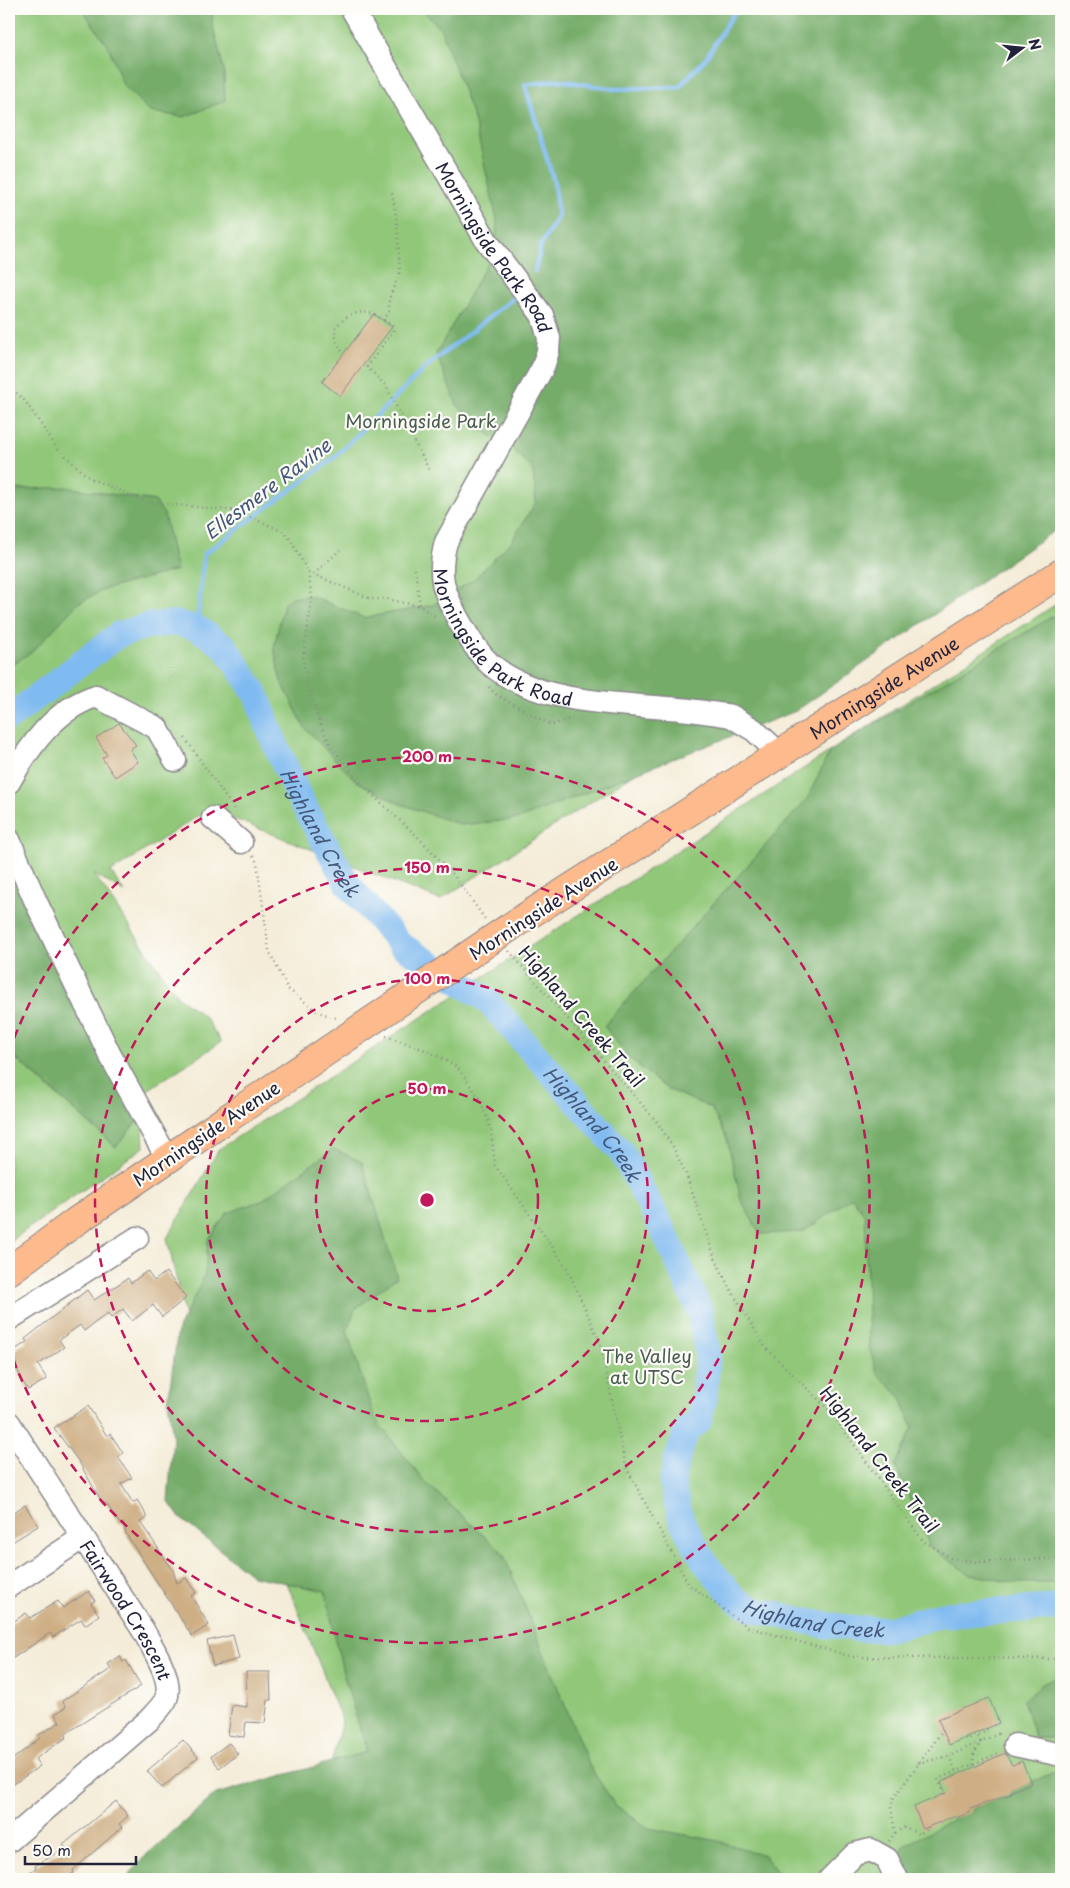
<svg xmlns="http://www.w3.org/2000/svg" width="1070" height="1888" viewBox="0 0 1070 1888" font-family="'Playpen Sans',sans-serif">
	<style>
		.green { fill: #91c779; stroke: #5a745a }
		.forest { fill: #74ac69; stroke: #4b6752 }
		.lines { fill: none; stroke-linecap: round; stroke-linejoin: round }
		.stream { stroke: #7fbaf0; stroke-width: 4.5 }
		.river { stroke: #7fbaf0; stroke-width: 26 }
		.building { fill: #ceae84 }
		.minor-casing { stroke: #8b878a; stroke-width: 25 }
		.major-casing { stroke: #8b878a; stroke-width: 30 }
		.path { stroke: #8b878a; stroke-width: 2.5; stroke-dasharray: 1 4; stroke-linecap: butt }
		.minor { stroke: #fff; stroke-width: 22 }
		.major { stroke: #fcba8d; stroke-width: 28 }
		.major-bridge-casing { stroke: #8b878a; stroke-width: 30; stroke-linecap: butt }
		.major-bridge { stroke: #fcba8d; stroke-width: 28 }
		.ring { fill: none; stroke: #c2185b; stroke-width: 2.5; stroke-dasharray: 9 6 }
		.labels { text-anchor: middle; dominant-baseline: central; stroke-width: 4.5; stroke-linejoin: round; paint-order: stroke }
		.street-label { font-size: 18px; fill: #22223b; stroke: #fdfcf7 }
		.park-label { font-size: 18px; fill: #495c51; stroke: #fdfcf7 }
		.water-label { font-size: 19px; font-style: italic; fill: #43577a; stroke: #fdfcf7 }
		.centre { fill: #c2185b; stroke: #fdfcf7; stroke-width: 2.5 }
		.ring-label { font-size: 15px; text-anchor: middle; font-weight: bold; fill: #c2185b; stroke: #fdfcf7; stroke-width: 4.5; stroke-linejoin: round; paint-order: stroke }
	</style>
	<rect width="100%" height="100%" fill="#fdfcf7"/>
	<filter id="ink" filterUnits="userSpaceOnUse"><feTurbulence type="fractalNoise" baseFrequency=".02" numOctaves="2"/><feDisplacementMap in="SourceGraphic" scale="10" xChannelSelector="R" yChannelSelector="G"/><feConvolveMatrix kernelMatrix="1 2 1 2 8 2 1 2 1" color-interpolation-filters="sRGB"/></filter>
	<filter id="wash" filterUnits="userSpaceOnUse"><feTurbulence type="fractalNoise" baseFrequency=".0096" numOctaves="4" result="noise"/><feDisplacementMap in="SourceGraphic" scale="20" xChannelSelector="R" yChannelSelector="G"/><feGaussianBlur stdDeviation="1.12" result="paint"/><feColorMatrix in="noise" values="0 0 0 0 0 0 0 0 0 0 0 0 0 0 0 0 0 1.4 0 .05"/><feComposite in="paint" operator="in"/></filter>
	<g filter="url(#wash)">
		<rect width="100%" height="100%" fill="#f4ecd8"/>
		<path class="green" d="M9 9H1061L660 757 440 900 209 809 111 872 124 892 94 874 178 997 204 1016 221 1042 108 1116 9 1000Z
			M1061 601V1879H251L325 1788 342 1721 190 1339 167 1238 219 1149Z
			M9 1048 17 1060 116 1147 138 1120 143 1131 144 1147 9 1242Z"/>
		<path class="forest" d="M82 9H213L212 23 224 70 225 101 184 117 150 112 123 85 109 48Z
			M421 9H1061V526L796 711 518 819 461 825 398 803 356 781 305 728 280 679 274 647 284 603 292 597 312 596 364 618 433 605 473 580 511 542 536 502 533 470 508 445 480 429 457 405 436 354 496 248 497 220 474 119 441 29Z
			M66 487 155 501 164 514 177 570 106 589 78 603 34 650 9 667V490Z
			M1061 611V1583H1015L969 1574 930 1547 895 1465 913 1428 901 1398 877 1373 869 1347 865 1215 852 1197 803 1232 760 1234 741 1200 727 1139 711 1108 667 1089 629 1058 604 1026 807 799 830 751Z
			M9 869 127 1104 138 1120 116 1147 16 1058 9 1048Z
			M333 1149 362 1162 397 1277 355 1309 347 1331 374 1417 425 1482 503 1553 590 1767 615 1805 648 1828 718 1841 764 1855 782 1879H126L145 1856 216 1794 367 1752 343 1673 325 1591 253 1576 180 1518 168 1501 173 1438 168 1401 178 1329 205 1275 208 1240 227 1213 261 1201Z
			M1061 1675V1738H1035L1023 1700 1042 1684Z
			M1061 1769V1879H897L902 1847 980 1805Z"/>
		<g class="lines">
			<path class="stream" d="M535 271 541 245 558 216 554 182 525 85 558 80 614 89 679 87 706 58 733 14 741 9
				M197 628 204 554 333 459 426 367 515 297"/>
			<path class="river" id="s1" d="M9 718 118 635 147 626 175 623 197 628 225 647 256 694 275 744 300 799 347 883 401 945 486 999 622 1153 663 1230 699 1309 708 1355 704 1398 699 1421 687 1430 675 1465 672 1484 682 1522 706 1564 736 1600 757 1610 819 1624 861 1629H891L940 1615 1061 1607"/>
		</g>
		<g id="blocks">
			<path class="building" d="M374 314 392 327 340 396 322 382Z
				M119 723 136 745 130 749 138 762 115 777 102 758 107 755 96 738Z
				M147 1271 154 1281 166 1272 186 1298 162 1317 153 1305 132 1321 123 1309 111 1318 108 1313 84 1331 80 1325 59 1340 64 1347 38 1365 47 1379 28 1390 19 1376 20 1375 15 1366 17 1365 10 1353 27 1342 25 1339 87 1290 94 1300 128 1278 131 1283Z
				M88 1406 107 1436 110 1433 123 1453 118 1457 132 1478 121 1484 133 1503 137 1500 143 1509 147 1518 140 1522 173 1570 177 1583 186 1578 196 1593 191 1596 209 1625 192 1636 126 1534 123 1523 120 1524 106 1503 103 1504 79 1462 54 1428Z
				M25 1505 38 1526 9 1544V1515Z
				M89 1591 95 1601 91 1603 99 1615 85 1625 81 1619 53 1637 50 1633 9 1661V1625L26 1613 30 1618 58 1601 63 1608Z
				M233 1635 239 1659 213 1666 207 1641Z
				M120 1656 123 1662 126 1660 141 1686 65 1734 67 1737 35 1759 40 1766 9 1787V1762L40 1738 39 1735 60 1722 55 1714 66 1707 62 1701 111 1669 108 1664Z
				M246 1672H270L271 1700H268L265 1723 246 1722 244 1737 228 1735 232 1705 247 1707Z
				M989 1698 999 1723 949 1745 938 1719Z
				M183 1740 198 1757 162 1788 147 1771Z
				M229 1743 238 1754 219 1768 211 1756Z
				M1005 1753 1012 1765 1022 1761 1031 1783 1010 1792 1011 1794 970 1809 971 1812 956 1818 954 1816 923 1829 914 1807 946 1793 941 1782Z
				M116 1801 128 1816 119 1824 122 1827 73 1870 74 1873 64 1879H20L36 1868 35 1866 66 1848 63 1845Z"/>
		</g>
	</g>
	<g filter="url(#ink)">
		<use href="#blocks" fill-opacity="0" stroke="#8b878a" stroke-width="1"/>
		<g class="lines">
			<g class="minor-casing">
				<g id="minor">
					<path id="s2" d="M352 9 486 240 542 315 549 338 548 351 543 367 446 542C437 575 443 591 459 621 468 636 477 652 490 664 536 703 610 703 667 708 689 709 710 713 731 716L754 730 781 755"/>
					<path d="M9 782C29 747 55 709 96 696L157 728 175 760"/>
					<path d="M213 818 241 842"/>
					<path d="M9 840 36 902 110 1055 167 1158"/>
					<path d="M9 1319 137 1238"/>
					<path id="s3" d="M9 1423 143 1630C152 1647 174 1680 166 1699 163 1706 154 1714 149 1720L9 1841"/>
					<path d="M9 1586 82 1538"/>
					<path d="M1015 1745 1061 1755"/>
					<path d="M830 1879 855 1854 871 1850 887 1859 897 1879"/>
				</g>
			</g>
			<g class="major-casing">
				<g id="major">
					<path id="s4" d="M510 927 1061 573"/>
					<path d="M9 1271 75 1222 200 1137"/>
				</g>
			</g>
			<path class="path" d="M384 320 394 327 393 331 367 367 386 386 430 472
				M342 351 336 341 335 328C350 311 366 307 384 320L389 311V299L400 272 397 222 392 192
				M9 386 25 401 57 448 89 478 147 502 236 511 282 531 289 537 308 572 312 598 303 659 307 684 323 731 334 750 367 790 418 837 453 874 485 919
				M415 569 420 606
				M308 572 371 599H386L420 606 435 616
				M314 574 340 550
				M489 687 495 694 547 723 552 725 572 718
				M185 738 236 812
				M253 856 257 862 269 951 288 989 318 1012 339 1019
				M509 951 657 1122 673 1147 686 1174 714 1256 728 1285 765 1347 830 1411 923 1541 951 1558 978 1562 1061 1558
				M386 1036 428 1051 457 1067 480 1099 491 1129 495 1165 567 1268 599 1340 626 1467 689 1585 748 1627 853 1657 1053 1659 1061 1657
				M966 1738 967 1740 987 1731 986 1729
				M949 1756 956 1772
				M918 1763 949 1756 1000 1733
				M973 1765 974 1753 981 1742 977 1735
				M944 1794 938 1779 999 1753
				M895 1833 891 1807 893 1799 943 1730
				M889 1841 895 1833 905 1827 918 1834 929 1829 928 1827
				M863 1879 868 1870"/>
			<use href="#minor" class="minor"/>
			<use href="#major" class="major"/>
			<g class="major-bridge-casing">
				<path id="major-bridge" d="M200 1137 510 927"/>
			</g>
			<use href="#major-bridge" class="major-bridge"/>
		</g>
	</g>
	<g class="ring">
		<circle cx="427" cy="1200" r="111"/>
		<circle cx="427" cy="1200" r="221"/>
		<circle cx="427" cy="1200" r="332"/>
		<path d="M9 1052A443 443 0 1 1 9 1348"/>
	</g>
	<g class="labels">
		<g class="street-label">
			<text stroke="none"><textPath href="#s2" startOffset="278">Morningside Park Road</textPath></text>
			<text stroke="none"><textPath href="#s2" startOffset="741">Morningside Park Road</textPath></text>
			<text stroke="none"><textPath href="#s4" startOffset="444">Morningside Avenue</textPath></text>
			<text transform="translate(543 908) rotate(-33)">Morningside Avenue</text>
			<text transform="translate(582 1016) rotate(49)">Highland Creek Trail</text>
			<text transform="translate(206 1133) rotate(-34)">Morningside Avenue</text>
			<text transform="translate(880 1459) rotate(52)">Highland Creek Trail</text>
			<text stroke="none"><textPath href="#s3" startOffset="221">Fairwood Crescent</textPath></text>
		</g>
		<g class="park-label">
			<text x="421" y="420">Morningside Park</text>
			<text x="647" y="1355">The Valley<tspan x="647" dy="21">at UTSC</tspan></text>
		</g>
		<g class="water-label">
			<text transform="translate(267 488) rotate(-37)">Ellesmere Ravine</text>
			<text stroke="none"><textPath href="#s1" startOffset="461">Highland Creek</textPath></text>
			<text stroke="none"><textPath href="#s1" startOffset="866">Highland Creek</textPath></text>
			<text stroke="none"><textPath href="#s1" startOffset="1481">Highland Creek</textPath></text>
		</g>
	</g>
	<circle cx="427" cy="1200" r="8" class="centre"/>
	<g class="ring-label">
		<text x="427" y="762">200 m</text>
		<text x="427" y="873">150 m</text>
		<text x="427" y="984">100 m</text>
		<text x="427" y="1094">50 m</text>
	</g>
	<rect width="1070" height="1888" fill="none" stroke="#fdfcf7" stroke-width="30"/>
	<g transform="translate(1022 48) rotate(74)" stroke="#fdfcf7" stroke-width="4" paint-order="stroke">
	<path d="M0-4L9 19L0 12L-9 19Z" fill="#22223b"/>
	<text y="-8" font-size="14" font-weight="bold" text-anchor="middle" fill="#22223b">N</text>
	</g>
	<path d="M25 1856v8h111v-8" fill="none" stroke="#22223b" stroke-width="2.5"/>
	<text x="32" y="1856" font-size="15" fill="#22223b" stroke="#fdfcf7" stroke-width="4" paint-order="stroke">50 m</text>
</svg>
